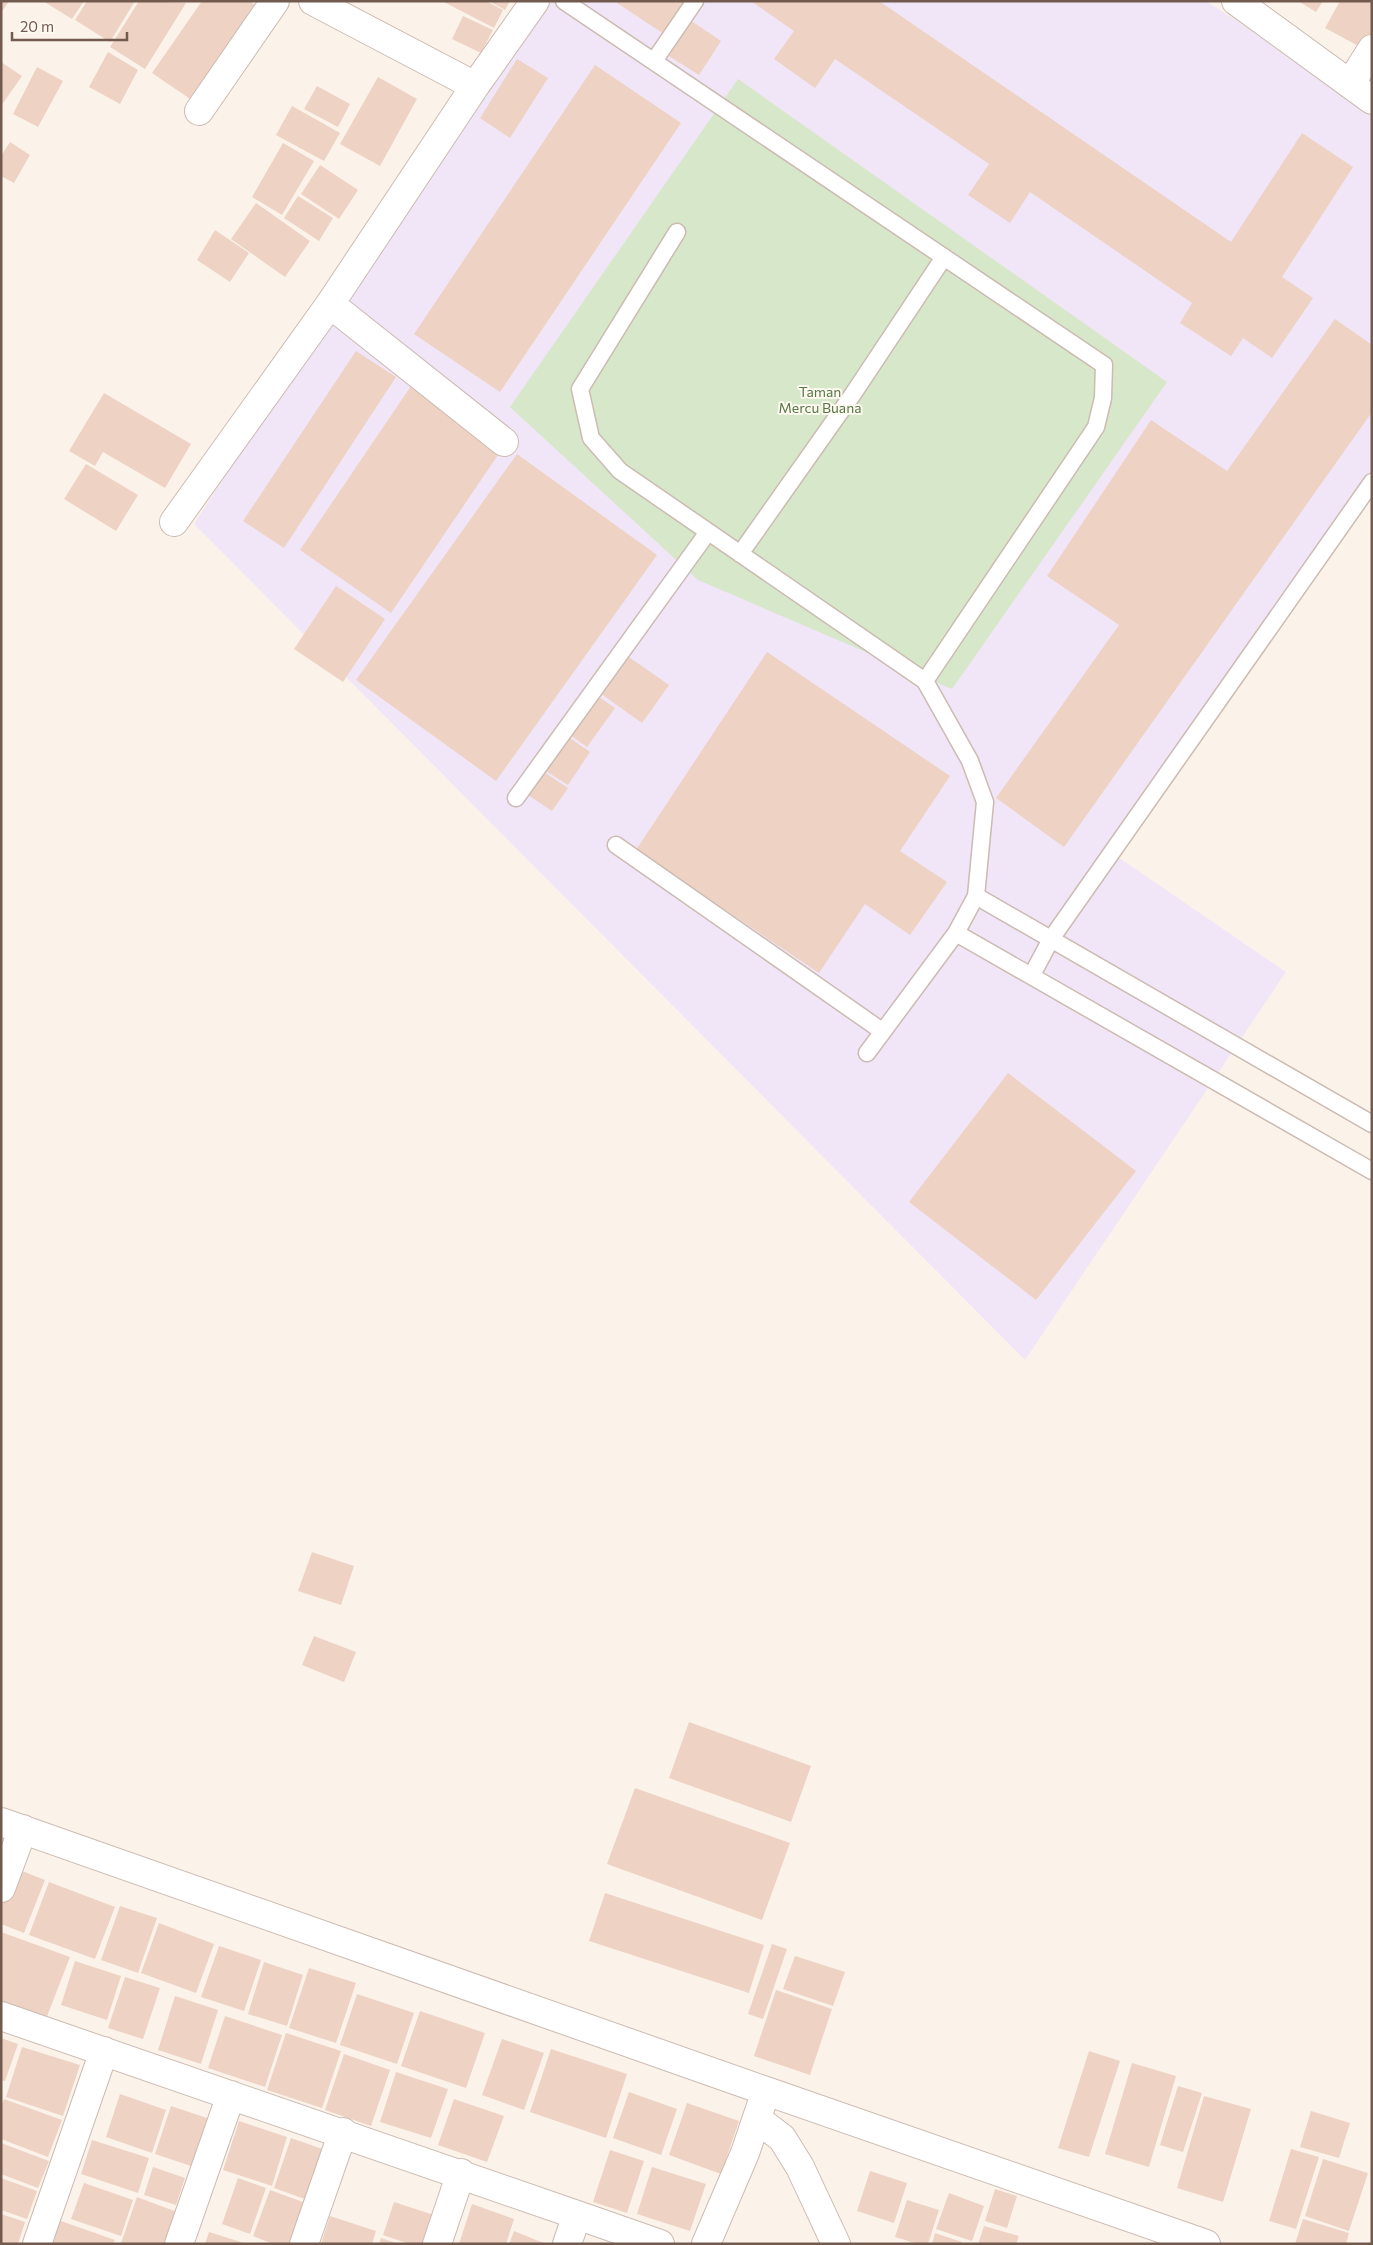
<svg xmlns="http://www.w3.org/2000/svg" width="1373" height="2245" viewBox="0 0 1373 2245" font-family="Commissioner,sans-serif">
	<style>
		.education { fill: #f0e6f7 }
		.green { fill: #d7e7c9 }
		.building { fill: #eed2c4 }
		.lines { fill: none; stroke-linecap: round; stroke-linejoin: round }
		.service-casing { stroke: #ccbbb1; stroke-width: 19 }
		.minor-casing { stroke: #ccbbb1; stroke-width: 30 }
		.tertiary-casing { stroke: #ccbbb1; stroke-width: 30 }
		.service { stroke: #fff; stroke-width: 16 }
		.minor { stroke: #fff; stroke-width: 28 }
		.tertiary { stroke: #fff; stroke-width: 28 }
		.labels { text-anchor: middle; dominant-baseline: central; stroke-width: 4; stroke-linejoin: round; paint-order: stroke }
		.park-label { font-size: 14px; fill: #597849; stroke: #fdf8f0 }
	</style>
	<rect width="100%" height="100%" fill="#fbf3ea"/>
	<path class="education" d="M531 1H1206L1372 110V484L1115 855 1286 972 1025 1360 194 524Z"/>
	<path class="green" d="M738 79 1167 382 952 689 698 580 510 407Z"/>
	<path class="building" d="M1 1H9L1 13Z
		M43 1H84L72 19Z
		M87 1H135L110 42 75 20Z
		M139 1 186 3 145 69 110 47Z
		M202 1H249L263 10 199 105 152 73Z
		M442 1H486L503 10 494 28Z
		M489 1H510L505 10Z
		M614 1H690L667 36Z
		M751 1H879L1231 242 1302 133 1353 167 1282 277 1313 298 1272 358 1243 338 1231 356 1180 323 1192 303 1030 192 1010 223 968 195 989 164 835 59 815 88 774 59 794 31Z
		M1298 1H1323L1316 12Z
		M1340 1H1372V35L1364 49 1325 28Z
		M463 16 493 30 481 53 452 39Z
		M687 18 721 41 699 75 664 53Z
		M108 52 138 70 120 104 89 87Z
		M517 59 548 78 510 138 480 118Z
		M1 62 22 76 1 106Z
		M595 65 681 123 500 392 414 334Z
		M37 67 63 81 38 127 13 114Z
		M378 77 417 99 380 166 340 144Z
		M317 86 350 104 338 127 304 109Z
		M292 106 340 133 324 161 276 135Z
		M10 142 30 155 14 183 1 176V156Z
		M283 143 314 161 282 215 252 197Z
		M320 165 358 190 339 219 301 194Z
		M298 196 333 218 319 241 284 218Z
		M256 203 310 241 285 277 231 239Z
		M215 230 249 253 230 282 197 260Z
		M1335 319 1372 345V412L1064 847 996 798 1119 625 1047 576 1151 420 1227 471Z
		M356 351 396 377 284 548 243 521Z
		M411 386 502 449 391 613 300 550Z
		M104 393 191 444 165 488 103 452 95 466 69 451Z
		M517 454 657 555 496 781 356 680Z
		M86 464 138 495 116 531 64 499Z
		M336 586 385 619 343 682 294 649Z
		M767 652 950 776 900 851 947 882 910 935 865 904 819 973 636 850Z
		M623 653 669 685 642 723 597 691Z
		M596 695 615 708 587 747 569 734Z
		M564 734 590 752 568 785 541 768Z
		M541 770 568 788 552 811 525 793Z
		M1008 1073 1136 1171 1036 1300 909 1202Z
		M312 1552 354 1566 341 1605 298 1591Z
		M314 1636 356 1652 344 1682 302 1665Z
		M689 1722 811 1766 791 1822 669 1778Z
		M635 1788 790 1843 762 1920 607 1864Z
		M12 1867 45 1880 24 1933 1 1924V1895Z
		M49 1882 115 1907 95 1959 29 1935Z
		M605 1893 764 1945 749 1993 589 1941Z
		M120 1906 157 1918 138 1973 101 1960Z
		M159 1923 214 1944 196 1993 141 1973Z
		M1 1932 70 1957 46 2019 1 2002Z
		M772 1944 787 1949 763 2019 748 2014Z
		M219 1946 261 1960 244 2011 201 1997Z
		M795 1956 845 1972 833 2006 783 1989Z
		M75 1961 121 1976 107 2020 61 2005Z
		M264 1962 303 1975 287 2026 248 2014Z
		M309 1968 356 1983 336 2043 289 2028Z
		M125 1977 160 1988 143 2039 108 2028Z
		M776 1990 832 2009 810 2075 754 2056Z
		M357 1994 414 2013 397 2064 340 2045Z
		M175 1996 218 2010 201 2064 158 2050Z
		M420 2011 485 2033 466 2088 401 2066Z
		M225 2016 282 2035 265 2087 208 2068Z
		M286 2033 341 2051 322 2108 267 2090Z
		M1 2038 18 2044 5 2081 1 2080Z
		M502 2039 544 2053 524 2110 482 2095Z
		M22 2047 80 2065 63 2116 6 2097Z
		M551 2049 627 2074 606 2138 530 2112Z
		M1089 2051 1120 2061 1089 2157 1058 2148Z
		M344 2054 390 2070 371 2126 325 2110Z
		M1132 2063 1176 2076 1149 2167 1105 2154Z
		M396 2072 448 2089 431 2138 380 2122Z
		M1178 2086 1202 2093 1183 2152 1160 2145Z
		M629 2092 677 2109 661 2155 613 2138Z
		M120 2094 166 2110 152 2153 106 2137Z
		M1204 2096 1251 2109 1223 2202 1177 2188Z
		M4 2099 62 2120 48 2157 1 2139V2106Z
		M454 2099 504 2116 487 2162 438 2145Z
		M687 2103 739 2121 721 2174 669 2155Z
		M171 2106 213 2120 197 2168 155 2154Z
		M1311 2111 1350 2123 1339 2158 1300 2147Z
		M239 2121 287 2137 272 2186 223 2170Z
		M291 2138 331 2152 313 2202 274 2188Z
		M92 2140 149 2158 138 2193 81 2174Z
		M1 2143 49 2161 38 2188 1 2174Z
		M1291 2149 1319 2157 1296 2229 1269 2221Z
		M610 2150 644 2161 627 2213 593 2202Z
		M1323 2159 1368 2173 1349 2231 1305 2216Z
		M153 2167 185 2178 176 2205 144 2195Z
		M652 2167 706 2184 690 2231 637 2214Z
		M870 2171 907 2183 894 2223 857 2211Z
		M1 2178 37 2191 27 2219 1 2210Z
		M238 2178 266 2188 250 2234 222 2224Z
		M84 2183 133 2200 121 2236 71 2219Z
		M995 2189 1017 2196 1007 2228 985 2221Z
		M270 2190 311 2205 297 2244H273L253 2236Z
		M949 2193 984 2206 972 2241 936 2229Z
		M137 2197 185 2215 174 2244 121 2243Z
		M907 2200 939 2210 928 2244H918L895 2237Z
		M394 2202 440 2217 431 2244H409L383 2235Z
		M472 2204 514 2219 506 2244H459Z
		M1 2214 25 2222 18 2244H1Z
		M330 2216 376 2231 372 2244H321Z
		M1303 2219 1349 2233 1346 2244H1295Z
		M58 2220 115 2240 113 2244H50Z
		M984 2226 1019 2236 1016 2244H978Z
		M514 2231 546 2244H509Z
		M209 2232 244 2243V2244H205Z
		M935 2233 962 2242V2244H932Z
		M381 2238 396 2243V2244H379Z"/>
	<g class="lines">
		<g class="service-casing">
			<path id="service" d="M564 1 1104 365 1103 398 1096 427 925 681
				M654 61 695 1
				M677 232 580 389 591 438 620 471 925 681 970 761 985 802 976 896
				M740 554 853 394 944 257
				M516 798 708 532
				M616 845 882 1031
				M956 933 1372 1171
				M1032 975 1051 939 1372 482
				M867 1053 956 933 976 896 1372 1124"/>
		</g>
		<g class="minor-casing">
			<path id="minor" d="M313 1 475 86
				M1350 84 1372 49
				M199 111 275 1
				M330 304 504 442
				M174 522 330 304 475 86 535 1
				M1 1822 766 2091 1206 2244
				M1 1888 23 1829
				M1 2016 577 2215 567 2244
				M757 2119 782 2138 800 2167 836 2244
				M577 2215 660 2244
				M37 2244 104 2051
				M179 2244 231 2095
				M304 2244 343 2132
				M437 2244 461 2173
				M706 2244 745 2153 766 2091"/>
		</g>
		<g class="tertiary-casing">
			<path id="tertiary" d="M1236 1 1372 100"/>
		</g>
		<use href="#service" class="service"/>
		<use href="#minor" class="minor"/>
		<use href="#tertiary" class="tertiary"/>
	</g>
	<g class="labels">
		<g class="park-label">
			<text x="820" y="391">Taman<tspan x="820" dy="16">Mercu Buana</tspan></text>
		</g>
	</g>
	<rect width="1373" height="2245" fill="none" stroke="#735a4f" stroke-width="5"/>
	<path d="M12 32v8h115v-8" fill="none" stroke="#735a4f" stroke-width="2.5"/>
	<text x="20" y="32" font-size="15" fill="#735a4f" stroke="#fdf8f0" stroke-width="4" paint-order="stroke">20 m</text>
</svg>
